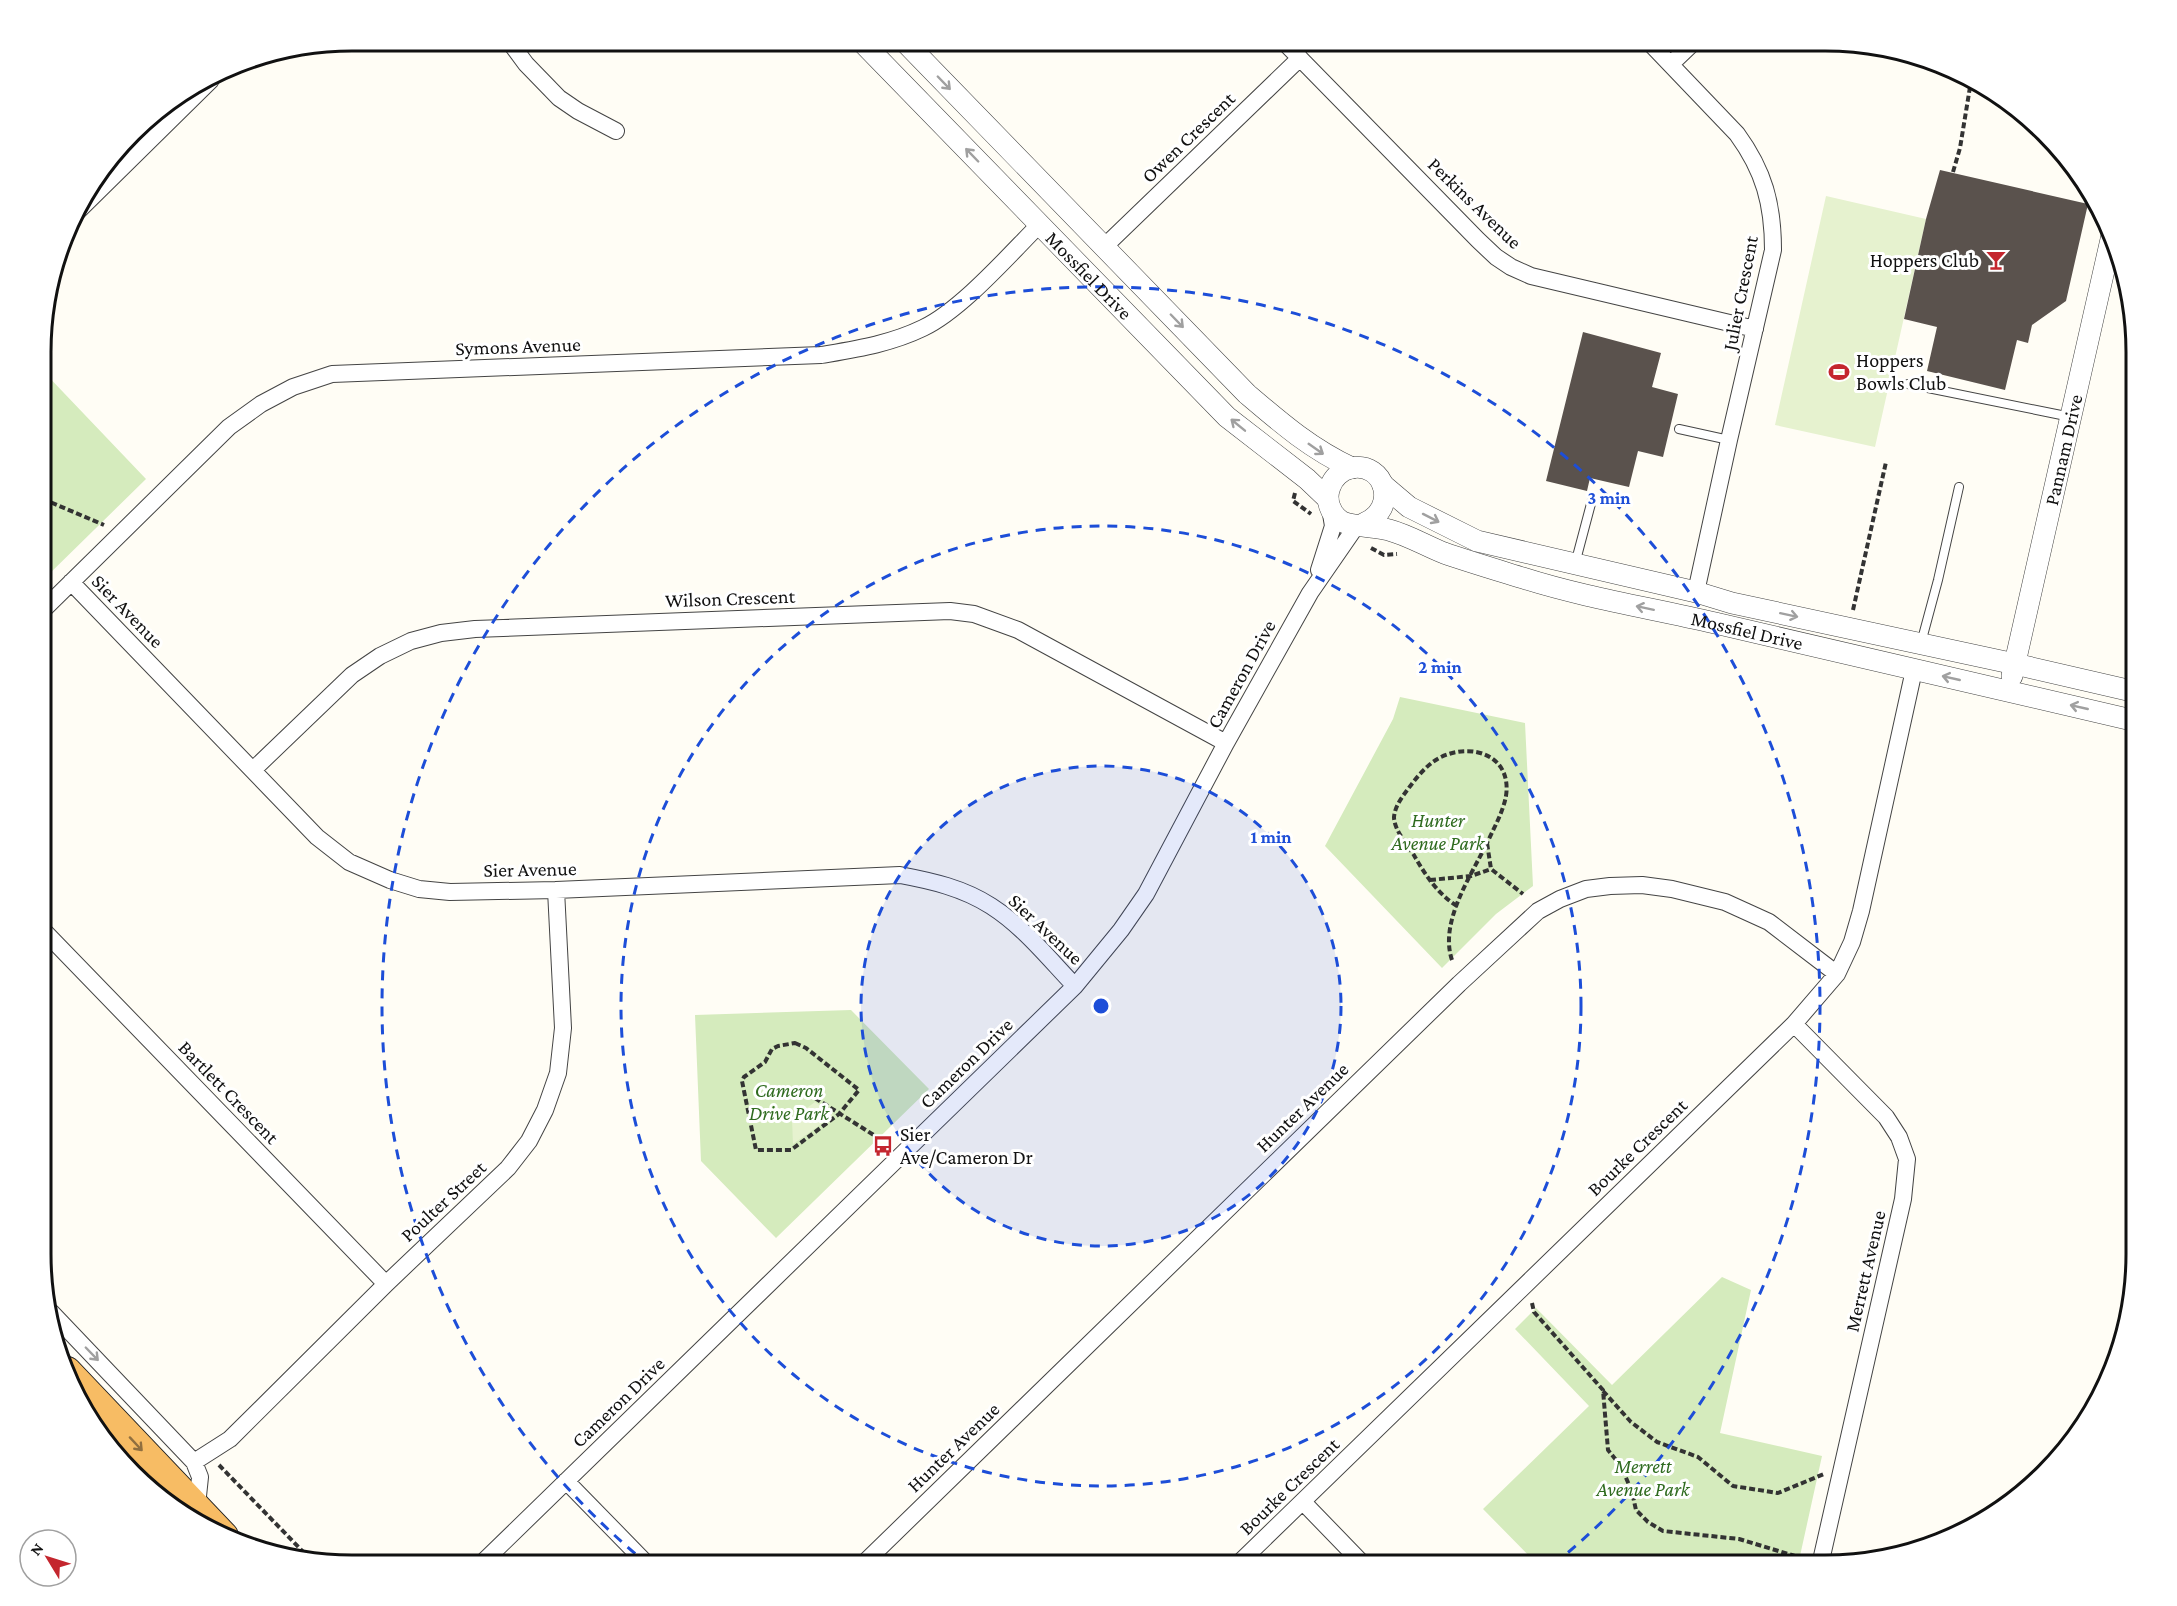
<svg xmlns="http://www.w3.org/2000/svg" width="2177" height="1606" viewBox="0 0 2177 1606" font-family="'Crimson Pro',serif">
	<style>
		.green { fill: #d5ebbd }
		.pitch { fill: #e6f2cf }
		.building { fill: #5a524d }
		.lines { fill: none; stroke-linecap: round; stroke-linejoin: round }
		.service-casing { stroke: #444; stroke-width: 10 }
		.minor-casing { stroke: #444; stroke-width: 18 }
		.tertiary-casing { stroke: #444; stroke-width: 22 }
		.trunk-casing { stroke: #222; stroke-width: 30 }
		.path { stroke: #333; stroke-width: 4; stroke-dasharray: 6 3; stroke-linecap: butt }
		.service { stroke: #fff; stroke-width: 8 }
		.minor { stroke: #fff; stroke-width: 16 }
		.tertiary { stroke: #fff; stroke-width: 21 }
		.trunk { stroke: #f7bc64; stroke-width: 28 }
		.oneway { stroke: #a0a0a0 }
		.oneway2 { stroke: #906f3f }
		.ring { fill: none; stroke: #1d4ed8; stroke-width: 3; stroke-dasharray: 10 8 }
		.labels { text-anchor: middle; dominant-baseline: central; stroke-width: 6; stroke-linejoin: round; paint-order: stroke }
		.street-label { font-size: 20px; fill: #111; stroke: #fff }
		.poi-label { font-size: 20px; fill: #111; stroke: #fff; text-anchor: start }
		.park-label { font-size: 20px; font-style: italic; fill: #2f6b1f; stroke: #fff }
		.rim { fill: none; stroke: #111; stroke-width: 3 }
		.centre { fill: #1d4ed8; stroke: #fff; stroke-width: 3 }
		.ring-label { font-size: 18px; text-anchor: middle; font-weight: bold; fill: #1d4ed8; stroke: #fff; stroke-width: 6; stroke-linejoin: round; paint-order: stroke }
	</style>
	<rect width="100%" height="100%" fill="#fffdf5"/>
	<path class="green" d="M43 371 146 479 43 580Z
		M1400 697 1525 723 1533 886 1496 914 1442 968 1325 846 1393 719Z
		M851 1010 929 1089 776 1238 701 1161 695 1015Z
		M1722 1277 1751 1290 1720 1433 1822 1456 1798 1565H1538L1483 1509 1589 1406 1515 1329 1536 1308 1612 1385Z"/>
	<path class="pitch" d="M1826 196 1926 219 1875 447 1775 425Z
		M815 1102 834 1115 793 1144 792 1119Z"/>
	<path class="building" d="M1940 170 2088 204 2066 301 2032 325 2028 343 2017 340 2005 390 1927 371 1937 327 1904 319 1926 219Z
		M1583 332 1661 353 1652 387 1678 394 1663 457 1638 451 1629 487 1590 478 1587 491 1546 481Z"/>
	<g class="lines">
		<g class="service-casing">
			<path id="service" d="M1908 384 2071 417
				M1679 429 1729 440
				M1575 564 1592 500
				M1921 643 1938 580 1959 487"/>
		</g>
		<g class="minor-casing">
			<path id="minor" d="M509 41 526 64 559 98 578 111 616 131
				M1283 41 1478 240 1496 257 1511 267 1531 276 1755 329
				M1648 41 1737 134C1764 171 1773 204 1773 250L1729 440 1696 592
				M1671 64 1695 41
				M77 212 211 80
				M1105 246 1300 58
				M1319 570 1333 526 1330 508
				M71 582 317 837 349 862 390 880 419 889 450 892 556 890 900 875C932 881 963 888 991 906 1024 927 1049 959 1075 986
				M43 610 229 427 261 404 293 387 332 374 821 355C856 349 890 344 923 328 961 310 1009 255 1040 224
				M253 770 352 675 380 656 411 641 441 633 475 629 950 611 974 614 1018 630 1226 743
				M42 929 386 1284
				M1794 1024 1886 1117 1899 1137 1907 1159 1903 1199 1820 1565
				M51 1312 194 1462 200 1477 198 1496 199 1510
				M194 1462 230 1439 386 1284 508 1168 529 1141 545 1110 558 1073 563 1028 556 890
				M566 1481 648 1565
				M1303 1502 1364 1565
				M480 1565 1075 986 1121 930 1146 894 1226 743 1310 593 1357 525
				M862 1565 1459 984 1538 911 1560 899 1586 889 1610 886 1642 885 1672 889 1725 902 1769 922 1837 974
				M1237 1565 1794 1024 1837 974 1852 942 1861 911 1914 670"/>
		</g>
		<g class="tertiary-casing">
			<g id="tertiary">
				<path id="s1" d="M861 41 1227 417 1307 479 1328 499"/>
				<path d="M904 41 1247 394C1281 423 1311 449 1352 468"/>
				<path d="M1383 485 1409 507 1477 541 1696 592 1732 603 2015 664 2136 692"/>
				<path id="s2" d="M1363 524C1400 509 1385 461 1351 468 1341 470 1333 478 1330 487 1325 499 1330 514 1341 521 1350 527 1377 526 1389 530 1408 535 1426 546 1444 553 1470 562 1497 570 1523 578 1586 598 1651 608 1715 623 1855 656 1996 688 2136 721"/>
				<path id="s3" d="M2012 676 2112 235"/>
			</g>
		</g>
		<g class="trunk-casing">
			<path id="trunk" d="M67 1371 224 1536"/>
		</g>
		<path class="path" d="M1953 172 1960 148 1971 81
			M1295 493 1293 501 1311 514
			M43 499 104 525
			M1371 548 1384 555 1397 554
			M1853 610 1886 462
			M1430 880 1471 876 1491 869
			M1457 906C1438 894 1426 876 1415 857 1409 846 1394 831 1394 817 1395 806 1402 797 1408 789 1417 777 1427 764 1441 757 1473 742 1512 756 1506 796 1503 812 1494 828 1487 843
			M1452 960C1439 922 1471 876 1487 843L1491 869 1523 894
			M795 1043 806 1048 859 1090 839 1114 791 1150H756L742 1081 744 1077 765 1062 772 1049 778 1046Z
			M815 1098 880 1139
			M1532 1303 1534 1312 1603 1390 1608 1450 1621 1466 1632 1492 1636 1510 1648 1522 1663 1531 1739 1539 1805 1559
			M1603 1391 1631 1422 1657 1442 1698 1457 1733 1486 1778 1493 1824 1474
			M219 1465 311 1560"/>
		<use href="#service" class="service"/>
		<use href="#minor" class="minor"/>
		<use href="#tertiary" class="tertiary"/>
		<use href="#trunk" class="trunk"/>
	</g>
	<defs><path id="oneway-shaft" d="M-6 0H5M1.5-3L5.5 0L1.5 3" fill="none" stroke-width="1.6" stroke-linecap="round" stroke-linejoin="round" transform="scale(1.5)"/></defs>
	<g class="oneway">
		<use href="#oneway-shaft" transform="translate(944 83) rotate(46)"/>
		<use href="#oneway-shaft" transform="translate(972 155) rotate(-134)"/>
		<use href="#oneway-shaft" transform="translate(1177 321) rotate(46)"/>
		<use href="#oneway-shaft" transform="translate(1238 425) rotate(-141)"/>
		<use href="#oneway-shaft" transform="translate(1316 449) rotate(35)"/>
		<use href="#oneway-shaft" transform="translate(1431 518) rotate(27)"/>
		<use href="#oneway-shaft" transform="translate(1645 608) rotate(-168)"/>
		<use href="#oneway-shaft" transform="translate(1789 615) rotate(12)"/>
		<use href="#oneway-shaft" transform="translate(1951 678) rotate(-167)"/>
		<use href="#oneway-shaft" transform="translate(2079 707) rotate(-167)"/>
		<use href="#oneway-shaft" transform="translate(92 1354) rotate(46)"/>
	</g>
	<use class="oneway2" href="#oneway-shaft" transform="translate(136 1444) rotate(47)"/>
	<circle cx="1101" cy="1006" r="240" fill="#1d4ed8" fill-opacity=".12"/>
	<g class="ring">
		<circle cx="1101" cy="1006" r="240"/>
		<circle cx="1101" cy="1006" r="480"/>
		<path d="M649 1565A719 719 0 1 1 1553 1565"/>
	</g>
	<defs>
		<g id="bar-bare" transform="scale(1.62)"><path d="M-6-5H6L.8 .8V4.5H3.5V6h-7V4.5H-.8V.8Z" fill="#c4262e" stroke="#fff" stroke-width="2.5" paint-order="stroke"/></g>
		<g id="stadium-bare" transform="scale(1.62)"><path d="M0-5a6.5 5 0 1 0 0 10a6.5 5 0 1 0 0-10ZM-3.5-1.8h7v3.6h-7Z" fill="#c4262e" stroke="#fff" stroke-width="2.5" paint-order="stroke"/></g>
		<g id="bus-bare" transform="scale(1.62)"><path d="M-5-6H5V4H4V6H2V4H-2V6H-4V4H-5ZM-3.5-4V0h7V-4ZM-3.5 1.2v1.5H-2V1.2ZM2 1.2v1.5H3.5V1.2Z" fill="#c4262e" stroke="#fff" stroke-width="2.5" paint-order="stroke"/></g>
	</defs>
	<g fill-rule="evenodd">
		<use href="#bar-bare" x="1996" y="260"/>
		<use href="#stadium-bare" x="1839" y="372"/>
		<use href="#bus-bare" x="883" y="1146"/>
	</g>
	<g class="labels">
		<g class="street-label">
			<text transform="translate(1188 137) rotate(-44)">Owen Crescent</text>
			<text transform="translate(1475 203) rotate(44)">Perkins Avenue</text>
			<text stroke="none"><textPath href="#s1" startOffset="327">Mossfiel Drive</textPath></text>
			<text transform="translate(1740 293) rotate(-79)">Julier Crescent</text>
			<text transform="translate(518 346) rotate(-2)">Symons Avenue</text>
			<text stroke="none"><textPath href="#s3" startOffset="232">Pannam Drive</textPath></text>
			<text transform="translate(730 598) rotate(-2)">Wilson Crescent</text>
			<text transform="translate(128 611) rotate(46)">Sier Avenue</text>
			<text stroke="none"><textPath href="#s2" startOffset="578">Mossfiel Drive</textPath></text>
			<text transform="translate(1241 674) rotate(-61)">Cameron Drive</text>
			<text transform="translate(530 869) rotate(-1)">Sier Avenue</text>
			<text transform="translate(1046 929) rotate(43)">Sier Avenue</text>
			<text transform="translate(966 1063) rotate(-44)">Cameron Drive</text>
			<text transform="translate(229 1092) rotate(46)">Bartlett Crescent</text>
			<text transform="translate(1302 1107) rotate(-44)">Hunter Avenue</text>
			<text transform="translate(1637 1147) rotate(-44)">Bourke Crescent</text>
			<text transform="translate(443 1201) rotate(-43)">Poulter Street</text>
			<text transform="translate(1865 1271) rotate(-77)">Merrett Avenue</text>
			<text transform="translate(618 1402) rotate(-44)">Cameron Drive</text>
			<text transform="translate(953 1447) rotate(-44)">Hunter Avenue</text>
			<text transform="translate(1289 1486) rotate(-44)">Bourke Crescent</text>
		</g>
		<g class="poi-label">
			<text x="1979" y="260" text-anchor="end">Hoppers Club</text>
			<text x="1856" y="360">Hoppers<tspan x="1856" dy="23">Bowls Club</tspan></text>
			<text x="900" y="1134">Sier<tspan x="900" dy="23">Ave/Cameron Dr</tspan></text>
		</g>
		<g class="park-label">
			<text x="1438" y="820">Hunter<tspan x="1438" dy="23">Avenue Park</tspan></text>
			<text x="789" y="1090">Cameron<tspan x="789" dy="23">Drive Park</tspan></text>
			<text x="1643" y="1466">Merrett<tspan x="1643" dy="23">Avenue Park</tspan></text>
		</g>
	</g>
	<path d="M0 0H2177V1606H0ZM352 51H1825A301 301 0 0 1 2126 352V1254A301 301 0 0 1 1825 1555H352A301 301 0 0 1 51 1254V352A301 301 0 0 1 352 51Z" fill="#fff" fill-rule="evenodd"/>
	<path class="rim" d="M352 51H1825A301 301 0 0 1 2126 352V1254A301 301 0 0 1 1825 1555H352A301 301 0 0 1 51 1254V352A301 301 0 0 1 352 51Z"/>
	<circle cx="1101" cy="1006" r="9" class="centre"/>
	<g class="ring-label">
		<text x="1609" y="504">3 min</text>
		<text x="1440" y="673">2 min</text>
		<text x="1271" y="843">1 min</text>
	</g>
	<g transform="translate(48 1558) rotate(308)"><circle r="28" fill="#ffffff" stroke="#a0a0a0" stroke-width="1.5"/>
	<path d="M0-4.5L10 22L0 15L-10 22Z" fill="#c4262e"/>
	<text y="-9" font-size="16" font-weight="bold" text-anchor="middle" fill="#111111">N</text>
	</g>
</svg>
